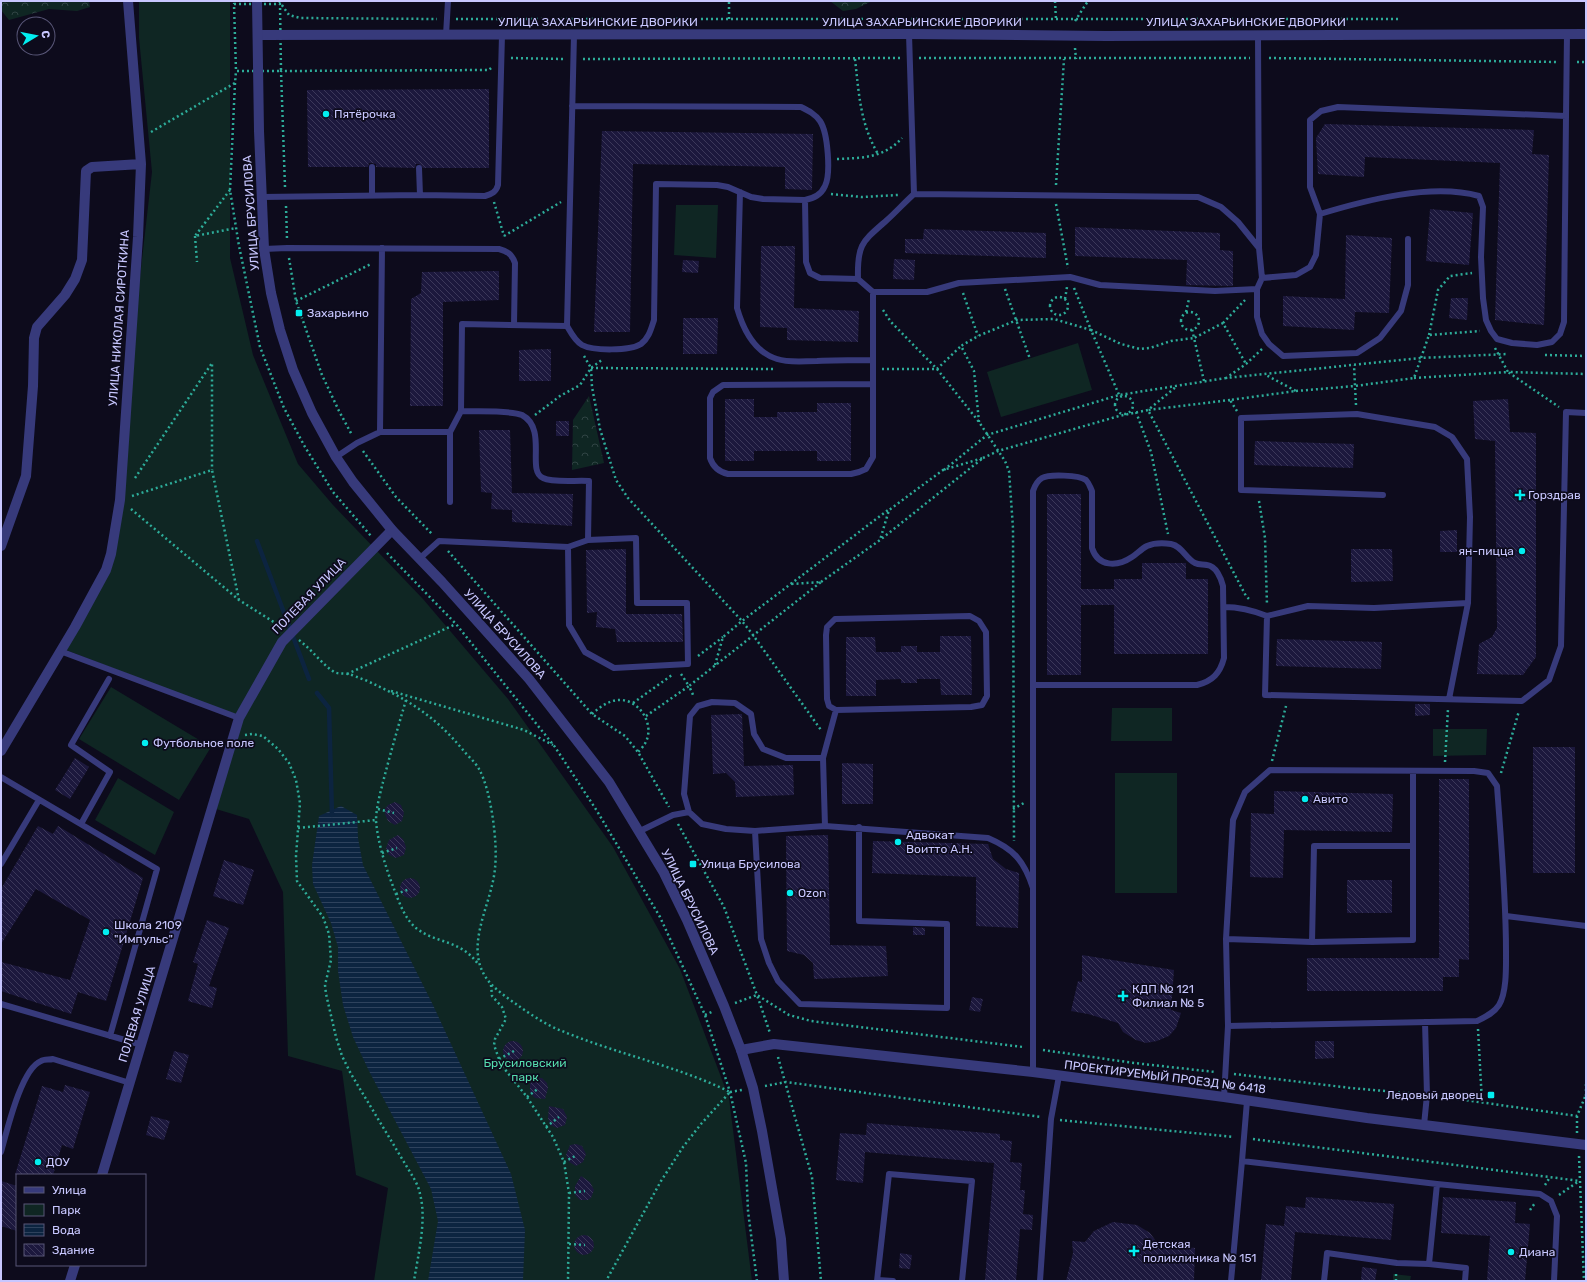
<svg xmlns="http://www.w3.org/2000/svg" width="1587" height="1282" viewBox="0 0 1587 1282" font-family="Rubik,sans-serif">
	<style>
		.green { fill: #0f2623 }
		.forest { fill: url(#forest-crowns) }
		.water { fill: url(#water-rules) }
		.lines { fill: none; stroke-linecap: round; stroke-linejoin: round }
		.stream { stroke: #0c2440; stroke-width: 4.5 }
		.building { fill: url(#building-back-hatch) }
		.path { stroke: #2dac99; stroke-width: 2.5; stroke-dasharray: 2 3; stroke-linecap: butt }
		.service { stroke: #373a7b; stroke-width: 6 }
		.minor { stroke: #373a7b; stroke-width: 10 }
		.tertiary { stroke: #373a7b; stroke-width: 10 }
		.poi-dot { fill: #02eef0; stroke: #0d0b1c; stroke-width: 1.5 }
		.labels { text-anchor: middle; dominant-baseline: central; stroke-width: 3.5; stroke-linejoin: round; paint-order: stroke }
		.street-label { font-size: 12px; fill: #c8c7ff; stroke: #0d0b1c }
		.poi-label { font-size: 12px; fill: #c8c7ff; stroke: #0d0b1c; text-anchor: start }
		.park-label { font-size: 12px; fill: #55ddae; stroke: #0d0b1c }
	</style>
	<defs>
		<pattern id="forest-crowns" width="20" height="18" patternUnits="userSpaceOnUse"><rect width="20" height="18" fill="#0f2623"/><path d="M2 6a3 3 0 1 1 6 0M12 15a3 3 0 1 1 6 0" fill="none" stroke="#304444"/></pattern>
		<pattern id="water-rules" width="6" height="5" patternUnits="userSpaceOnUse"><rect width="6" height="5" fill="#0c2440"/><path d="M0 2.5h6" fill="none" stroke="#2e425d"/></pattern>
		<pattern id="building-back-hatch" width="6" height="6" patternUnits="userSpaceOnUse"><rect width="6" height="6" fill="#1c183d"/><path d="M-1 5l2 2M0 0l6 6M5-1l2 2" fill="none" stroke="#3c385a"/></pattern>
	</defs>
	<rect width="100%" height="100%" fill="#0d0b1c"/>
	<path class="green" d="M139 1H230V258L253 355 298 464 333 505 423 599 508 699 613 847 680 969 729 1098 752 1281H374L388 1188 356 1175 342 1071 288 1056 283 892 249 819 216 809 242 718 66 650 111 561 134 329 152 172 139 38Z
		M676 205H718L716 258 674 255Z
		M1078 343 1092 390 1001 417 987 372Z
		M111 687 211 747 179 800 79 739Z
		M1112 708H1172V741H1111Z
		M1433 729H1487L1486 755 1433 756Z
		M1115 773H1177V893H1115Z
		M118 778 174 812 155 855 95 820Z
		M1393 1274 1411 1276 1410 1281H1393Z"/>
	<path class="forest" d="M1 1H89L90 7 77 11 49 9 9 20 1 10Z
		M830 1H872L856 9 843 11Z
		M589 396 604 463 572 470 573 420Z"/>
	<path class="water" d="M341 806 357 815 358 838 363 865 433 1005 511 1174 525 1230 523 1281H428L438 1221 431 1189 369 1071 353 1037 343 1005 338 971V947L331 923 313 884 312 865 319 816Z"/>
	<g class="lines">
		<path class="stream" d="M257 541 309 679
			M317 693 329 708 332 815"/>
	</g>
	<path class="building" d="M489 89V168H423L419 164H416L415 168 376 167V164L372 163H369L368 167H308L307 90Z
		M1325 124 1534 130 1532 154 1549 155 1544 325 1495 320 1500 163 1365 157 1364 177 1318 174 1316 138Z
		M602 131 813 134 812 190 785 189V167L633 164 630 332H594Z
		M1430 209 1473 213 1469 265 1426 261Z
		M1075 227 1220 233V250L1233 251V286L1186 285 1187 260 1075 256Z
		M924 229 1046 233V258L905 253V239H923Z
		M1346 235 1392 238 1389 313 1355 312 1354 330 1283 326V296L1345 299Z
		M761 246H795L794 308 859 311 858 342 787 340V328L760 327Z
		M894 259 915 260 914 280 893 279Z
		M683 260 699 261 698 273 682 272Z
		M499 271V300L443 302V406H410L411 299 421 293 422 272Z
		M1451 298H1468L1467 320 1449 318Z
		M683 318H718L717 354H683Z
		M551 349V381H519V350Z
		M725 399H754V417H777V412H817V403H851V461H817V451H754V461H725Z
		M1508 399 1510 432 1536 433V657L1523 675 1477 674 1479 644 1492 637 1497 628 1495 441 1475 439 1473 401Z
		M556 421H569V436H556Z
		M479 430H510L512 493 573 494 572 526 512 522V510L491 509 492 493 481 492Z
		M1255 441 1354 444 1353 468 1254 465Z
		M1047 494H1081V589H1114V579H1142V563H1186V579H1208V654H1114V605H1081V675H1047Z
		M1457 530V552H1440V531Z
		M626 549V614H682L683 642H617L615 629 596 627 597 612 587 613 586 550Z
		M1351 549H1392L1393 581 1351 582Z
		M940 636H971L972 695H941L940 679H917V683H901V679L876 680V696H846V637H875L876 652H901V646H917V652H940Z
		M1277 639 1382 642 1381 669 1276 666Z
		M1415 704H1430V715L1415 716Z
		M742 714 744 766 793 765 794 795 736 797 735 782 726 773 713 774 711 715Z
		M1533 747H1575V873H1533Z
		M75 758 89 767 70 799 55 790Z
		M842 763 873 764V804H842Z
		M1439 779H1469V960L1459 959V977H1443V991H1307V958H1439Z
		M1274 791 1393 794 1392 832 1284 830 1283 878 1250 877 1251 813 1274 814Z
		M395 802 401 805 404 813 402 821 395 825 388 821 385 814V809L388 805Z
		M38 826 53 834 58 826 143 878 106 1001 78 992 71 1014 1 991V962L70 980 90 920 36 889 1 944V889Z
		M398 835 403 839 406 847 404 855 396 858 389 855 386 848 389 840Z
		M828 835 830 945 886 946 888 976 814 979 813 963 804 955 787 951 786 836Z
		M873 841 988 844 993 859 1006 869 1019 873 1018 928 976 926V877L872 873Z
		M224 860 254 870 243 905 213 896Z
		M400 888a10 10 0 1 1 20 0a10 10 0 1 1-20 0Z
		M1347 880H1392V913H1347Z
		M207 920 229 928 209 986 217 988 212 1008 188 1001 198 964 193 962Z
		M913 927 925 928V935H913Z
		M1082 955 1174 970 1171 1010 1181 1013 1176 1028 1169 1036 1157 1041 1146 1043 1136 1040 1123 1032 1118 1023 1088 1014 1071 1011 1078 981 1082 982Z
		M972 997 983 999 980 1012 969 1010Z
		M503 1051a10 10 0 1 1 20 0a10 10 0 1 1-20 0Z
		M1315 1041H1334V1058L1315 1059Z
		M174 1051 189 1055 181 1083 166 1079Z
		M539 1078H542L547 1083 548 1088 545 1099 535 1098 530 1093V1084L532 1081Z
		M65 1085 90 1092 73 1149 62 1145 53 1175H15L42 1086 63 1092Z
		M549 1106 563 1109 567 1117 565 1125 557 1128 550 1125 548 1118Z
		M151 1116 170 1121 164 1140 146 1135Z
		M867 1123 1000 1134V1140L1012 1141 1010 1162 1022 1163 1020 1190H1025L1023 1214 1033 1215 1032 1230 1020 1229 1016 1281H985L994 1163 865 1152 863 1183 836 1180 840 1133 866 1135Z
		M576 1144 582 1146 586 1154 583 1162 576 1166 569 1162 566 1155 570 1145Z
		M581 1176 590 1182 594 1190 591 1198 588 1200H580L575 1195V1186Z
		M1 1181 17 1186V1231L1 1226Z
		M1306 1197 1394 1204 1391 1240 1295 1232 1291 1281H1261L1266 1224 1284 1226 1286 1206 1305 1208Z
		M1443 1197 1516 1202 1515 1223 1530 1224 1525 1281H1487L1490 1236 1441 1233Z
		M1113 1222 1137 1225 1150 1233 1158 1244 1195 1248 1194 1281H1066L1073 1253 1072 1241 1085 1242 1094 1231Z
		M574 1245a10 10 0 1 1 20 0a10 10 0 1 1-20 0Z
		M900 1253 912 1255 910 1269 899 1268Z
		M1362 1267 1377 1269 1375 1281H1361Z"/>
	<g class="lines">
		<path class="path" d="M279 1 289 15 300 18 437 19
			M1055 1 1056 20
			M234 4H280L281 71H236Z
			M456 19H1400
			M729 19V1
			M1075 21 1088 1
			M1075 48 1076 59
			M511 58 564 59
			M919 58H1250
			M1269 58 1558 62
			M583 59 900 58
			M855 59C859 94 860 123 878 154
			M1577 62H1586
			M235 83 230 190 239 246 260 347 284 408 305 447 333 492 371 536
			M151 132 235 83 236 71
			M837 159C862 158 884 158 902 138
			M1056 185 1064 59
			M285 187 281 71 489 70 491 68
			M230 190 195 236 236 228
			M831 194 862 197 898 195
			M494 202 504 236
			M1056 204 1068 268
			M286 206 287 239
			M195 236 197 262
			M504 236 561 202
			M289 258 296 301 322 375 339 411 352 435
			M1074 288 1091 330 1121 344 1140 349 1150 348 1171 341 1194 338 1192 329
			M1005 289 1030 359
			M963 293 978 336
			M1050 306a9 9 0 1 1 18 0a9 9 0 1 1-18 0Z
			M1065 299 1067 287
			M296 301 371 264
			M883 310 891 322 937 369 961 346
			M1186 312 1189 299
			M1181 321a9 9 0 1 1 18 0a9 9 0 1 1-18 0Z
			M1223 323 1245 300
			M1429 335 1438 290 1450 276 1472 273
			M1495 348 1508 372 1586 374
			M1262 349 1246 364 1226 378 1420 358 1508 354
			M1545 355 1586 356
			M584 356 591 368 592 387 600 429 616 480 628 498 742 621 753 635 821 730
			M591 368 773 369
			M882 369H937L979 422 1005 461 1009 471 1013 528 1014 841
			M1414 378 1508 372 1559 407
			M1204 381 1194 338 1223 323 1246 364
			M1296 391 1355 386 1354 365
			M1115 405a9 9 0 1 1 18 0a9 9 0 1 1-18 0Z
			M1230 400 1148 410 1246 596 1250 600
			M1356 405 1355 386 1414 378 1429 335 1480 331
			M1237 411 1230 400 1296 391 1266 375
			M1136 412 1151 452 1168 534
			M535 415 560 396 580 385 591 368 603 359
			M979 422 974 371 961 346 978 336 1017 320 1054 319 1091 330 1120 397
			M363 451 396 497 432 534
			M983 458 998 451 1119 416 1148 410 1177 386
			M944 470 987 435 1119 395 1226 378
			M135 478 212 363V470
			M132 496 212 470 239 600
			M1259 501 1265 538 1267 605
			M131 509 239 600 280 626
			M448 551 592 714 625 736 638 752 669 807
			M387 553 456 624 555 747 597 811 660 917 705 1015 730 1092 746 1163 748 1211 757 1281
			M821 582 880 540 983 458 943 470 889 510 880 540
			M299 640C312 650 321 663 334 672 338 674 343 673 348 674 353 675 359 678 365 680 407 699 433 714 463 750 468 756 475 762 479 769 491 790 498 843 495 868 492 906 460 950 491 984 498 991 507 998 516 1004 530 1014 546 1025 562 1031 617 1054 677 1066 730 1092L701 1124 683 1147 661 1181 606 1281
			M698 656 723 637
			M715 665 723 637 742 621 888 510
			M347 674 456 624
			M681 674 689 686 821 582 791 584
			M391 691 524 730 553 745
			M406 700C398 727 390 755 383 782 380 794 376 809 376 821 378 844 386 868 394 889 399 902 405 919 416 928 436 944 460 939 478 964
			M633 703 672 675
			M592 714C600 707 610 699 622 700 642 702 656 728 644 745 643 747 640 750 638 752
			M646 716 689 686 694 697
			M245 735 252 734 263 736 278 749 289 763 296 780 300 803 296 856 297 881 323 917 329 934 331 960 325 985 326 994 336 1037 342 1056 351 1074 413 1177C416 1182 419 1188 420 1194 427 1220 418 1255 414 1281
			M1272 761 1286 706
			M1445 762 1448 709
			M1501 773 1519 711
			M378 809 394 813
			M1013 809 1024 803
			M678 824 724 907 757 995 789 1015 811 1021 1023 1047
			M298 828 376 820
			M382 853 397 848
			M396 894 410 889
			M491 985 492 996 502 1007 506 1019 495 1039 494 1045 499 1059 503 1067 527 1097 553 1137 564 1162 569 1193 568 1281
			M735 1003 757 995 770 1033
			M705 1015 714 1011
			M1478 1029 1482 1103
			M1043 1050 1134 1063 1215 1072
			M778 1057 812 1177 821 1281
			M499 1059 514 1051
			M1234 1074 1351 1088 1418 1094
			M1586 1084V1097
			M765 1086 786 1082 1041 1117
			M730 1092 742 1090
			M1437 1096 1577 1116 1585 1097
			M527 1097 539 1088
			M1577 1116V1133
			M1060 1120 1234 1137
			M546 1127 559 1117
			M1253 1139 1580 1181
			M1579 1156 1584 1281
			M564 1162 577 1155
			M1545 1185 1550 1177
			M569 1193 585 1191
			M1559 1195 1579 1181
			M1530 1210 1535 1203
			M569 1244 585 1245
			M1396 1281V1272"/>
		<path class="service" d="M446 35 448 1
			M574 35 567 326C571 333 575 341 582 345 593 351 630 351 641 344 649 338 651 329 654 320L656 184 717 185 728 187 751 197 763 199 805 200
			M572 106 801 107C809 111 815 114 820 121 828 133 831 174 825 186 821 195 814 198 805 200L806 262 810 273 820 278 858 279 873 292H927L959 283 1070 277 1100 285 1215 291 1257 289
			M1566 116 1567 34
			M372 167V195
			M419 168 420 195
			M740 192 737 308C743 329 754 352 777 359 789 363 804 361 817 361 836 360 854 360 873 360V292
			M914 194 1198 197 1221 207 1238 222 1259 248 1258 35
			M261 197 420 195 485 196C492 194 496 192 498 185L502 35
			M1259 248 1262 278 1296 275 1310 267 1316 255 1320 214 1310 187V120L1321 111 1338 107 1566 116 1564 322 1560 334 1552 342 1537 345 1512 343 1497 339 1491 331 1486 320 1483 298 1481 257 1483 207 1479 196C1432 183 1366 200 1320 214
			M264 249 287 248 499 249C507 251 512 254 515 263L514 325
			M1262 278 1257 289V317L1262 334 1269 344 1283 356 1357 353 1380 338 1401 311 1408 285V239
			M858 279C857 244 862 242 887 220 896 212 905 202 914 194L909 34
			M873 360V457L866 469 859 472 851 474H728C719 472 713 467 710 458V398L713 392 723 385 873 384
			M461 411C475 412 511 410 522 415 548 429 526 471 543 478 553 483 577 480 589 481L588 540
			M380 432 382 248
			M336 457 357 443 380 432H450
			M1383 495 1241 490V418L1357 414 1435 427 1452 437 1467 459 1470 517 1468 603 1449 699
			M450 502V432L461 411 462 324 567 326
			M419 559 439 541 568 547 588 540 636 538 637 603H687L688 664 614 668 585 652 569 625 568 547
			M1468 603 1374 608 1308 606 1267 616 1265 695 1522 701 1549 680 1561 646 1566 412 1586 413
			M1224 607C1240 607 1252 610 1267 616
			M970 616 979 621 986 632 987 696 982 705 971 707 836 710 829 706 827 699 826 635 827 627 835 619Z
			M60 651 239 718
			M823 758 836 710
			M1270 770 1474 771 1488 773 1497 786C1501 841 1506 896 1506 951 1506 965 1507 992 1499 1005 1494 1013 1485 1017 1477 1021L1228 1026 1226 939 1233 820 1245 792Z
			M1 777 157 869 110 1036
			M81 824 110 772 71 745 109 679
			M825 826 988 838C1014 849 1024 861 1033 888V1072
			M640 831 673 815 689 812 684 794 690 716 698 706 712 702 735 703 751 714 754 734 763 749 786 758H823L825 826 755 831 726 829 702 824 689 812
			M755 831 761 939 769 963 778 981 800 1004 947 1008V924L859 921V827
			M1 864 39 800
			M1033 888V491C1035 485 1037 481 1042 478 1049 474 1079 475 1086 480 1089 483 1090 487 1092 491V548C1098 567 1117 567 1132 557 1137 554 1141 549 1147 546 1154 543 1164 543 1171 544 1182 546 1186 559 1195 563 1199 565 1203 564 1207 565 1216 566 1221 578 1223 586L1224 658C1220 673 1213 681 1197 685H1033
			M1506 916 1586 926
			M1226 939 1312 942 1413 940V771
			M1312 942 1314 846H1413
			M1 1004 142 1045
			M1224 1097 1228 1026
			M1424 1125 1427 1095 1425 1022
			M1 1152C7 1131 21 1069 41 1061 44 1059 49 1060 53 1059L130 1083
			M1242 1161 1247 1101
			M1429 1264 1437 1184
			M878 1280 893 1281
			M877 1281 889 1174 972 1181 962 1281
			M1040 1281 1051 1119 1059 1076
			M1231 1281 1242 1161 1437 1184 1540 1194 1551 1201 1557 1216 1554 1281
			M1324 1281 1327 1253 1397 1263 1429 1264 1466 1268 1465 1281"/>
		<path class="minor" d="M258 35 909 34 1106 36 1586 34
			M1 546 26 476 33 386 34 338 37 327 65 295 75 279 82 260 86 171 92 167 141 164
			M1 751 75 627 106 570 111 554 120 500 138 237 141 164 128 1
			M741 1050 774 1044 1033 1072 1224 1097 1367 1118 1586 1145
			M102 1175 239 718 282 642 392 530
			M70 1281 75 1265"/>
		<path class="tertiary" d="M257 1 259 131 264 249 271 293 280 330 293 370 312 413 336 457 353 482 392 530 442 582 529 679 609 782 664 873 687 920 724 1006 741 1050 753 1088 762 1131 781 1239 784 1281"/>
	</g>
	<g class="poi-dot">
		<circle cx="326" cy="114" r="4"/>
		<rect x="295" y="309" width="8" height="8" rx="2"/>
		<path d="M1518 489h4v4h4v4h-4v4h-4v-4h-4v-4h4z"/>
		<circle cx="1522" cy="551" r="4"/>
		<circle cx="145" cy="743" r="4"/>
		<circle cx="1305" cy="799" r="4"/>
		<circle cx="898" cy="842" r="4"/>
		<rect x="689" y="860" width="8" height="8" rx="2"/>
		<circle cx="790" cy="893" r="4"/>
		<circle cx="106" cy="932" r="4"/>
		<path d="M1121 990h4v4h4v4h-4v4h-4v-4h-4v-4h4z"/>
		<rect x="1487" y="1091" width="8" height="8" rx="2"/>
		<circle cx="38" cy="1162" r="4"/>
		<path d="M1132 1245h4v4h4v4h-4v4h-4v-4h-4v-4h4z"/>
		<circle cx="1511" cy="1252" r="4"/>
	</g>
	<g class="labels">
		<g class="street-label">
			<text x="598" y="22">УЛИЦА ЗАХАРЬИНСКИЕ ДВОРИКИ</text>
			<text x="922" y="22">УЛИЦА ЗАХАРЬИНСКИЕ ДВОРИКИ</text>
			<text x="1246" y="22">УЛИЦА ЗАХАРЬИНСКИЕ ДВОРИКИ</text>
			<text transform="translate(251 213) rotate(-94)">УЛИЦА БРУСИЛОВА</text>
			<text transform="translate(119 318) rotate(-86)">УЛИЦА НИКОЛАЯ СИРОТКИНА</text>
			<text transform="translate(309 596) rotate(-46)">ПОЛЕВАЯ УЛИЦА</text>
			<text transform="translate(505 634) rotate(48)">УЛИЦА БРУСИЛОВА</text>
			<text transform="translate(690 902) rotate(64)">УЛИЦА БРУСИЛОВА</text>
			<text transform="translate(137 1014) rotate(-73)">ПОЛЕВАЯ УЛИЦА</text>
			<text transform="translate(1165 1077) rotate(7)">ПРОЕКТИРУЕМЫЙ ПРОЕЗД № 6418</text>
		</g>
		<g class="poi-label">
			<text x="334" y="114">Пятёрочка</text>
			<text x="307" y="313">Захарьино</text>
			<text x="1528" y="495">Горздрав</text>
			<text x="1514" y="551" text-anchor="end">ян-пицца</text>
			<text x="153" y="743">Футбольное поле</text>
			<text x="1313" y="799">Авито</text>
			<text x="906" y="835">Адвокат<tspan x="906" dy="14">Воитто А.Н.</tspan></text>
			<text x="701" y="864">Улица Брусилова</text>
			<text x="798" y="893">Ozon</text>
			<text x="114" y="925">Школа 2109<tspan x="114" dy="14">"Импульс"</tspan></text>
			<text x="1132" y="989">КДП № 121<tspan x="1132" dy="14">Филиал № 5</tspan></text>
			<text x="1483" y="1095" text-anchor="end">Ледовый дворец</text>
			<text x="46" y="1162">ДОУ</text>
			<text x="1143" y="1244">Детская<tspan x="1143" dy="14">поликлиника № 151</tspan></text>
			<text x="1519" y="1252">Диана</text>
		</g>
		<g class="park-label">
			<text x="525" y="1063">Брусиловский<tspan x="525" dy="14">парк</tspan></text>
		</g>
	</g>
	<rect width="1587" height="1282" fill="none" stroke="#c8c7ff" stroke-width="4"/>
	<rect x="16" y="1174" width="130" height="92" fill="#0d0b1c" stroke="#585677"/>
	<rect x="24" y="1187" width="20" height="6" fill="#373a7b" stroke="#585677"/>
	<text x="52" y="1194" font-size="12" fill="#c8c7ff">Улица</text>
	<rect x="24" y="1204" width="20" height="12" fill="#0f2623" stroke="#585677"/>
	<text x="52" y="1214" font-size="12" fill="#c8c7ff">Парк</text>
	<rect x="24" y="1224" width="20" height="12" fill="url(#water-rules)" stroke="#585677"/>
	<text x="52" y="1234" font-size="12" fill="#c8c7ff">Вода</text>
	<rect x="24" y="1244" width="20" height="12" fill="url(#building-back-hatch)" stroke="#585677"/>
	<text x="52" y="1254" font-size="12" fill="#c8c7ff">Здание</text>
	<g transform="translate(36 36) rotate(80)"><circle r="19" fill="#0d0b1c" stroke="#585677"/>
	<path d="M0-3L7 15L0 10L-7 15Z" fill="#02eef0"/>
	<text y="-6" font-size="11" font-weight="bold" text-anchor="middle" fill="#c8c7ff">С</text>
	</g>
</svg>
